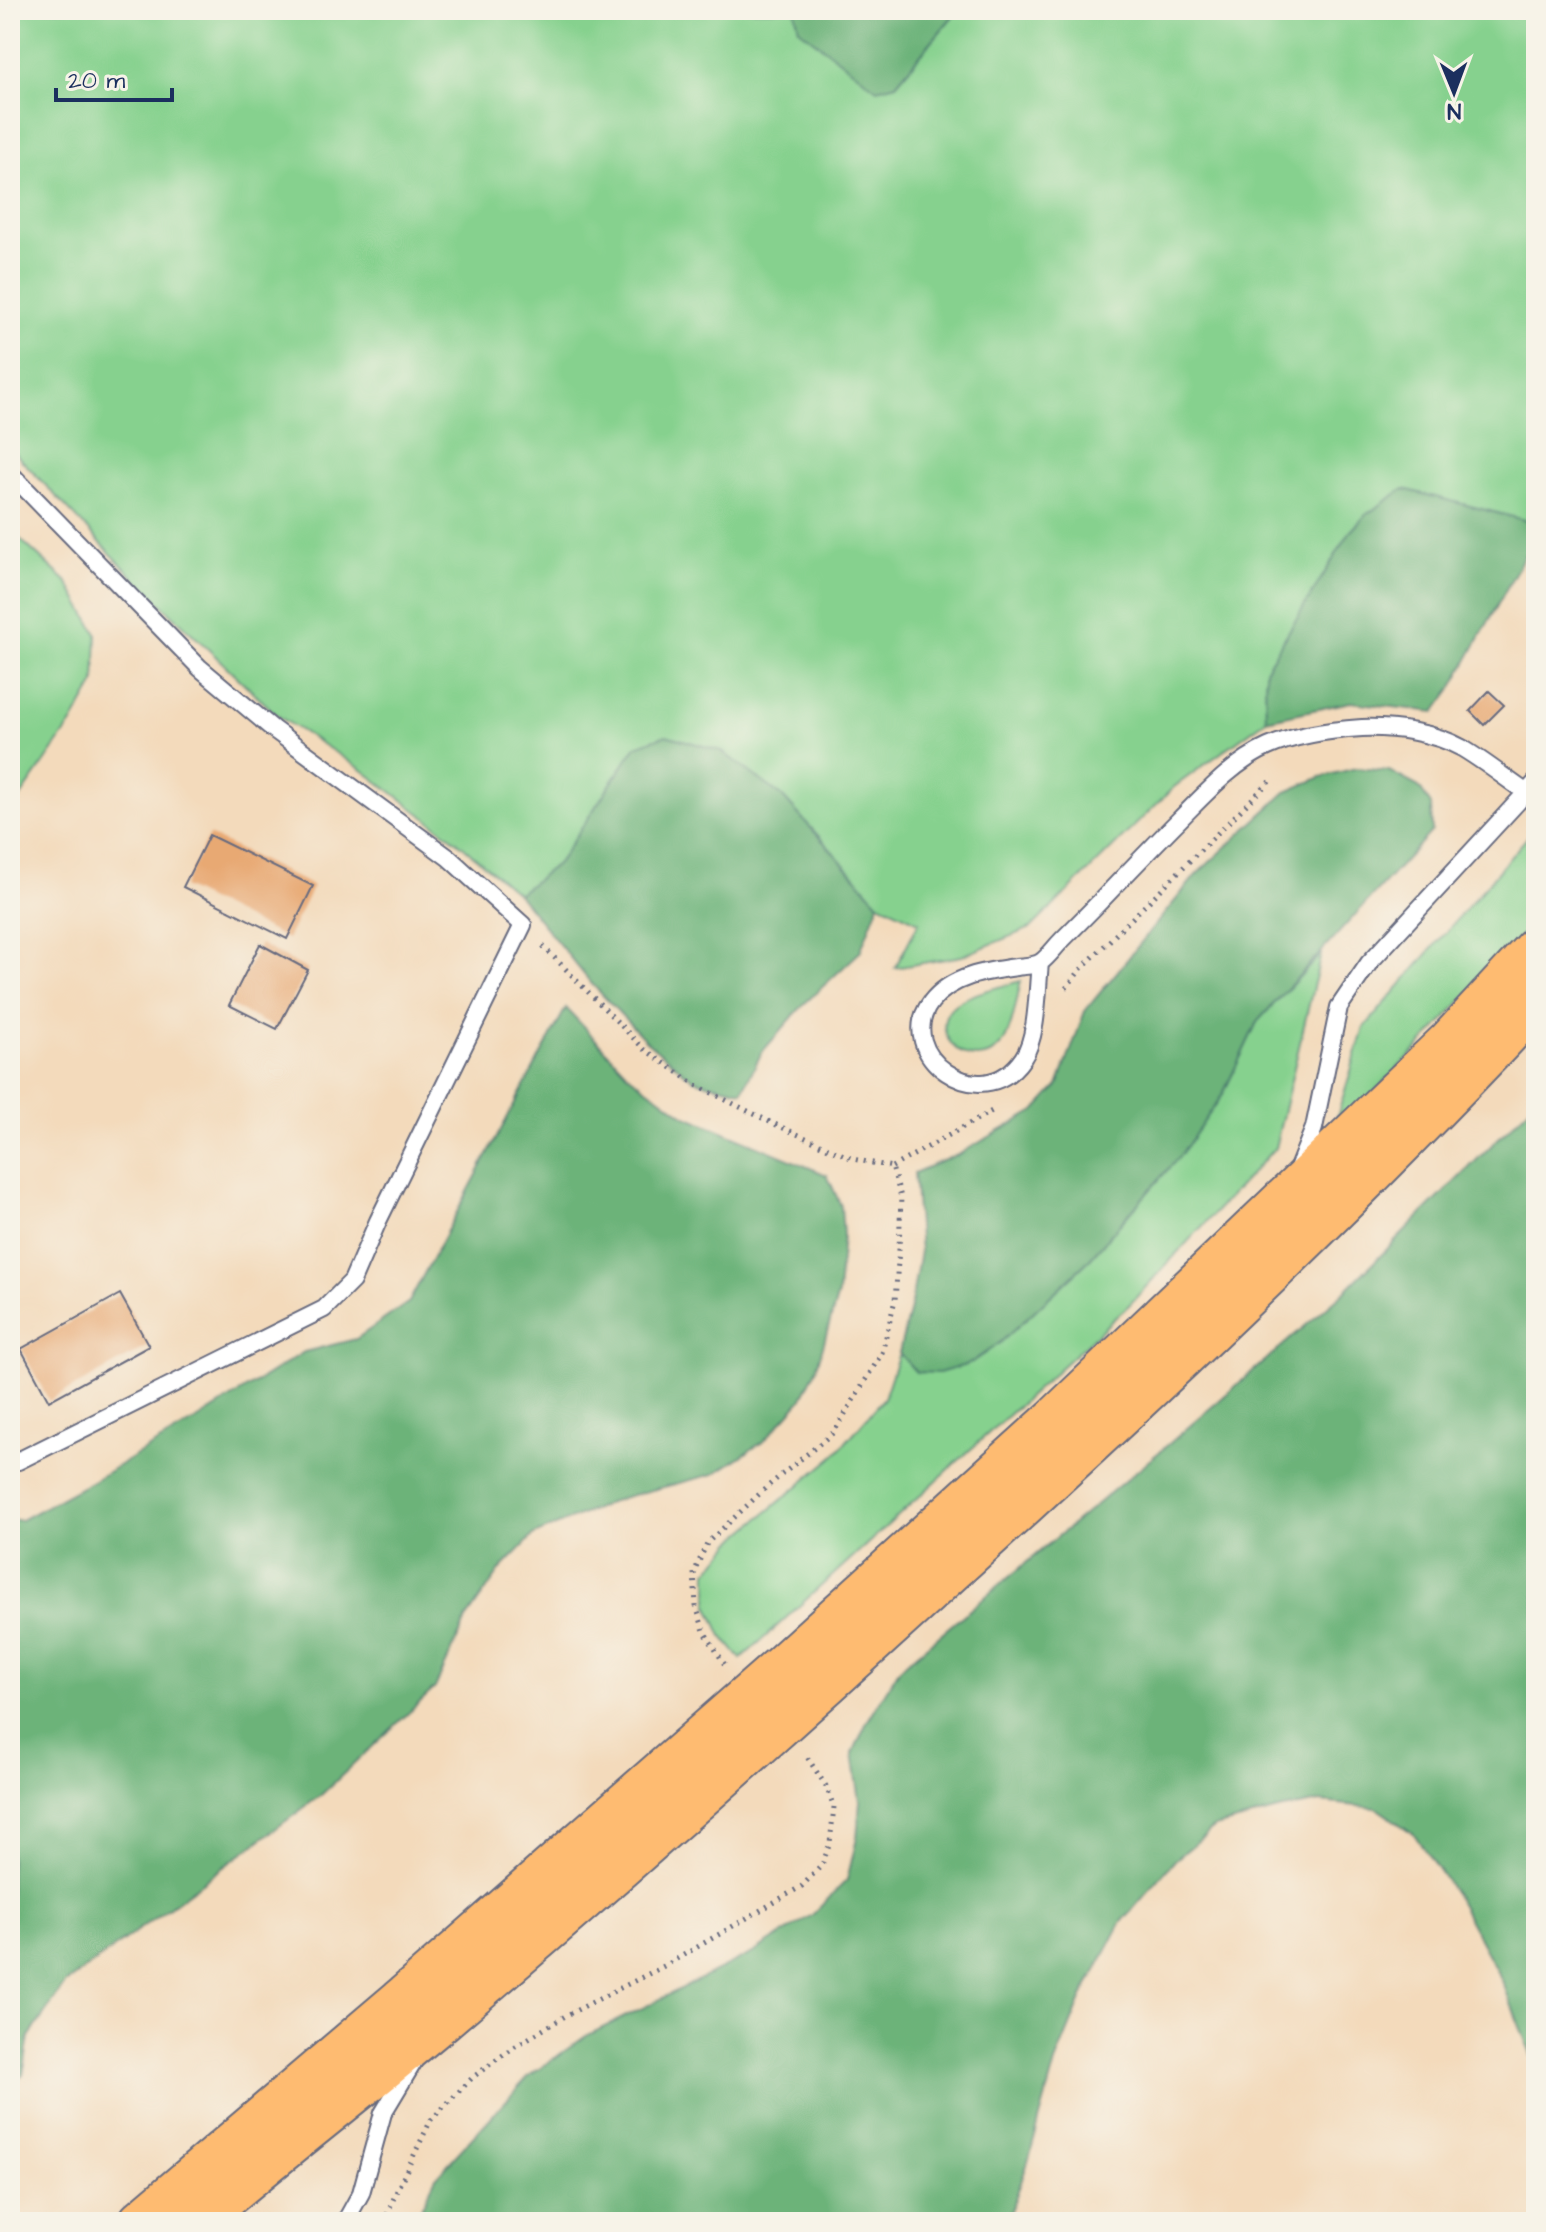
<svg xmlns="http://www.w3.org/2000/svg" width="1546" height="2232" viewBox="0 0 1546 2232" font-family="'Architects Daughter',sans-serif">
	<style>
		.green { fill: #86d18e; stroke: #508076; stroke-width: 2 }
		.forest { fill: #6cb379; stroke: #44716c; stroke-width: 2 }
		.building { fill: #e8a973 }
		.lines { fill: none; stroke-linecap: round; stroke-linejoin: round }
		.service-casing { stroke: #676b7f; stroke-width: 20 }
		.trunk-casing { stroke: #676b7f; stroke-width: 48 }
		.path { stroke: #676b7f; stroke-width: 5; stroke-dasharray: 2 6; stroke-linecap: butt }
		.service { stroke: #fff; stroke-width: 16 }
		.trunk { stroke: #febb71; stroke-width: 44 }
	</style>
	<rect width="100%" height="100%" fill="#f7f3e8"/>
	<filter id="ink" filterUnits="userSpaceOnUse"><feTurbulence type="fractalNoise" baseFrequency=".0125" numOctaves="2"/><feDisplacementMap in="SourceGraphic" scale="16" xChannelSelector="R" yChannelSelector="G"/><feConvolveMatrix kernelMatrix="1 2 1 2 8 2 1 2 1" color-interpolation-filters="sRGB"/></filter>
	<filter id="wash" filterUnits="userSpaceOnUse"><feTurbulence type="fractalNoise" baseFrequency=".006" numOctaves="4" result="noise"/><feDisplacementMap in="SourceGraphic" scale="32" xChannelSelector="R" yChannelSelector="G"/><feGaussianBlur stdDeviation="1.8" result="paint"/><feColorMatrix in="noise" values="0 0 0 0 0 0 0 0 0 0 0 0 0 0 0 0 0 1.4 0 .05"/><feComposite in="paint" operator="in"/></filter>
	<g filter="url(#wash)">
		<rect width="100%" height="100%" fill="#f3dabb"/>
		<path class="green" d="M10 10H795L800 29 896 84 958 10H1536V523L1404 489 1367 514 1350 532 1265 670 1266 720 1174 787 1031 928 962 956 895 968 919 922 879 903 782 796 636 746 559 862 518 894 458 842 361 769 278 716 137 581 10 448Z
			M10 530 68 583 97 634 95 683 72 723 10 812Z
			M1536 827V921L1416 1050 1348 1118 1336 1120 1364 1028Z
			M1321 954 1275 1148 1129 1305 741 1659 722 1636 708 1605V1571L736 1538 834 1456 884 1398 899 1353 916 1372 1001 1342 1086 1263 1183 1152 1223 1094 1257 1022Z
			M1021 981C1017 997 1012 1033 1001 1045 972 1079 926 1033 952 1007 965 994 1003 986 1021 981Z"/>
		<path class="forest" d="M795 10H958L896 84 877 89 799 29Z
			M1404 489 1536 523V543L1524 556 1453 687 1435 712 1351 702 1266 720 1265 670 1350 532 1367 514Z
			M666 735 721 751 782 796 879 903 860 952 804 1004 762 1052 742 1091 694 1080 646 1041 591 983 518 894 559 862 636 746Z
			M1356 768 1389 771 1419 787 1431 805 1432 831 1257 1022 1223 1094 1183 1152 1086 1263 1001 1342 969 1364 939 1373 916 1372 899 1353 911 1304 920 1251 914 1173 959 1154 1035 1111 1058 1086 1085 1011 1197 874 1286 792 1321 777Z
			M566 1008 628 1074 684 1115 827 1175 841 1206 843 1235 838 1294 816 1370 801 1400 764 1441 714 1474 621 1498 534 1535 501 1569 467 1618 435 1688 321 1795 65 1984 29 2037 23 2075 10 2086V1520H21L89 1483 200 1418 304 1352 356 1339 409 1302Z
			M1536 1101V2068L1503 1983 1454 1893 1414 1834 1376 1808 1320 1802 1282 1809 1215 1827 1175 1860 1121 1923 1081 1999 1055 2063 1028 2162 1007 2222H414L436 2177 529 2076 586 2036 753 1953 812 1915 847 1880 857 1838 860 1801 853 1753 867 1722 900 1668 1170 1443 1341 1295Z"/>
		<g id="blocks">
			<path class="building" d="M1489 691 1504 705 1484 725 1470 711Z
				M209 835 313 886 287 939 183 887Z
				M260 944 308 970 277 1029 229 1005Z
				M120 1294 149 1346 49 1401 21 1349Z"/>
		</g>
	</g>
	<g filter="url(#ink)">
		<use href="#blocks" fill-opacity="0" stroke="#676b7f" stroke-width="2"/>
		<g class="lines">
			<g class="service-casing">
				<path id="service" d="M10 473 200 668 273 729 449 858 523 925 378 1221 352 1281 324 1309 18 1461
					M1040 963C1037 990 1038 1036 1023 1058 981 1120 892 1053 931 1002 951 976 986 971 1017 967 1024 966 1035 966 1041 962 1048 957 1055 947 1062 940 1079 923 1096 906 1112 889 1135 865 1157 842 1180 819 1206 793 1234 762 1268 747 1297 734 1331 730 1362 728 1394 727 1433 732 1462 748 1484 761 1505 778 1527 793
					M1298 1168 1314 1128 1339 1007 1369 963 1536 782
					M345 2222 361 2193 383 2113 413 2063"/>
			</g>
			<g class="trunk-casing">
				<path id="trunk" d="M141 2222 408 1995 781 1668 1055 1420 1450 1042 1536 949
					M194 2222C275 2153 360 2088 441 2020 604 1883 763 1741 920 1598 1132 1406 1341 1211 1536 1002"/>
			</g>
			<path class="path" d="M543 946 644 1049 698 1086 770 1122 853 1159 892 1167 901 1197 899 1249 895 1300 882 1353 834 1432 768 1486 707 1543 694 1573 696 1606 704 1631 725 1665
				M1066 988 1082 968 1272 779
				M892 1167 992 1111
				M384 2222 398 2188 431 2120 473 2077 514 2047 567 2015 668 1964 802 1886 822 1865 830 1843 834 1807 826 1786 807 1757"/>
			<use href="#service" class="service"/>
			<use href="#trunk" class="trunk"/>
		</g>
	</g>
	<rect width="1546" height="2232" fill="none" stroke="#f7f3e8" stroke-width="40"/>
	<g transform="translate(1454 92) rotate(179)" stroke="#f7f3e8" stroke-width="6" paint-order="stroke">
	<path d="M0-6L14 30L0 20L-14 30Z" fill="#1b2f5e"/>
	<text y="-12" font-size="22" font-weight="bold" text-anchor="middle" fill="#1b2f5e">N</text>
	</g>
	<path d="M56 88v12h116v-12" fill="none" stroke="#1b2f5e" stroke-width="4"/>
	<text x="68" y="88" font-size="24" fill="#1b2f5e" stroke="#f7f3e8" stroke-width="6" paint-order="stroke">20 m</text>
</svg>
